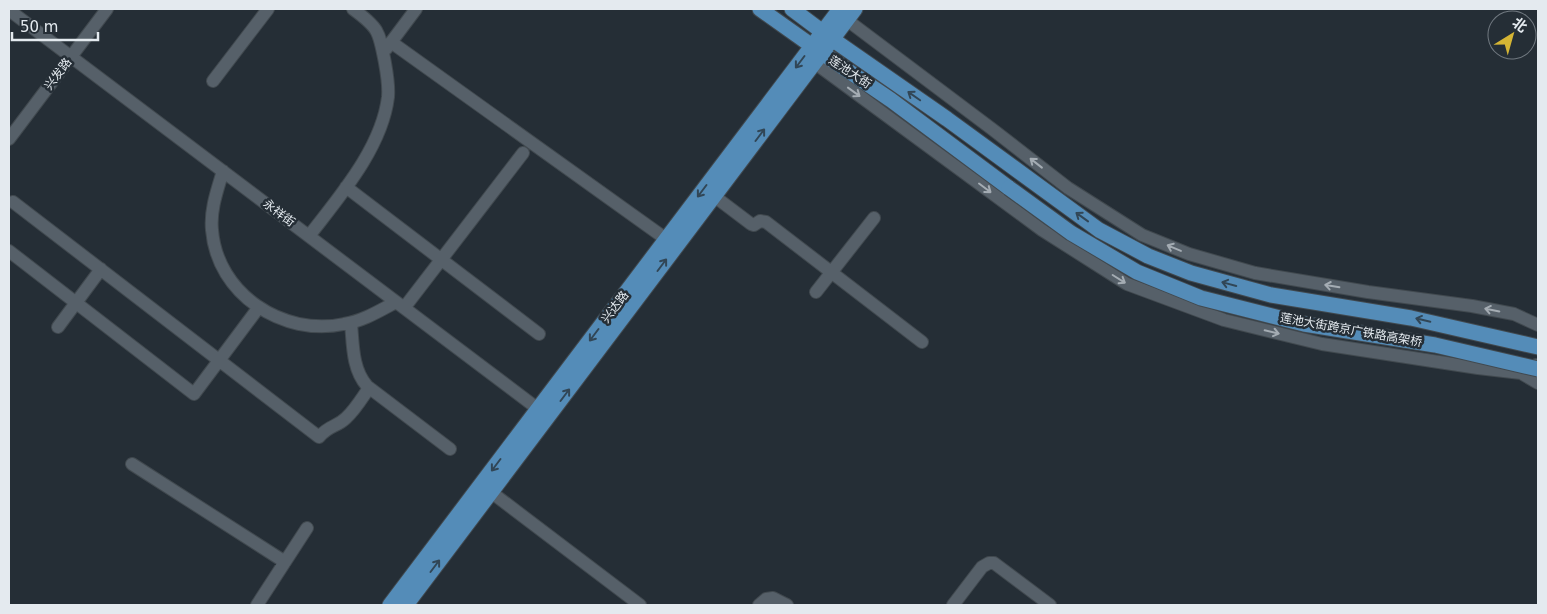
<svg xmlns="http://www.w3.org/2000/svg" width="1547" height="614" viewBox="0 0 1547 614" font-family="'DejaVu Sans','Noto Sans SC',sans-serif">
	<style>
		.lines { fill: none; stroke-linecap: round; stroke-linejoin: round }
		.minor-casing { stroke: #41494f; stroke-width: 14 }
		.major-casing { stroke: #41494f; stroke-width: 17 }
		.minor { stroke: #566069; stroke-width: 12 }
		.major { stroke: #548cb8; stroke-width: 15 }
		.major-bridge-casing { stroke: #41494f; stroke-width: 17; stroke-linecap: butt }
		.major-bridge { stroke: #548cb8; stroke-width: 15 }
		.oneway { stroke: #314656 }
		.oneway2 { stroke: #a4acb3 }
		.labels { text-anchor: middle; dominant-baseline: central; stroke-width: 5; stroke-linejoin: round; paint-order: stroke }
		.street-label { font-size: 12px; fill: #e4eaef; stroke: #252e36 }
	</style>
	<rect width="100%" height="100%" fill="#252e36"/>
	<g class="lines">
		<g class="minor-casing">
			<path id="minor" d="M9 10 546 415
				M847 20 992 129 1068 188 1142 235 1189 254 1255 273 1368 292 1472 306 1514 314 1538 325
				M391 42 666 239
				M386 49 416 9
				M815 63 1042 230 1127 284 1224 320 1322 344 1478 368 1521 373 1536 365
				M213 81 268 9
				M9 139 107 9
				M223 171C217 191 210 210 212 230 217 294 283 337 344 324 363 321 379 311 396 302
				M346 187 539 334
				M714 196 751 224 754 225 760 221 766 222 922 342
				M13 202 319 437C329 425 337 427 346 418 355 410 362 398 369 388
				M309 236C339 197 382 148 388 97 389 86 387 74 385 63 379 31 379 28 353 9
				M9 251 194 394 259 307
				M816 292 874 218
				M404 308 523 153
				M351 323C353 344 352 369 367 386L450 449
				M58 327 101 269
				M1521 373 1538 383
				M132 464 285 562
				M491 492 640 605
				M257 605 307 528
				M759 605 766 599 773 598 787 605
				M953 605 982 567 989 563H994L1050 605"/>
		</g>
		<g class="major-casing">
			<path id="major" d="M760 9 822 53 891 100 1009 188
				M792 9 832 39 947 119 1099 230 1148 256 1191 273 1271 295 1411 318 1538 347
				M390 605 840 9
				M406 605 855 9"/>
		</g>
		<use href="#minor" class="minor"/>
		<use href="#major" class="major"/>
		<g class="major-bridge-casing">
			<path id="major-bridge" d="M1009 188 1071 233 1137 272 1201 298 1304 324 1435 345 1538 369"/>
		</g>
		<use href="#major-bridge" class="major-bridge"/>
	</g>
	<defs><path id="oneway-shaft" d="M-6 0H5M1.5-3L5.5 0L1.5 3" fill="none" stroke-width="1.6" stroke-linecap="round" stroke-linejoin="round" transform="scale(1.25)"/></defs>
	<g class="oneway">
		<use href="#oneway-shaft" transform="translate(800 62) rotate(127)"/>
		<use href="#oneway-shaft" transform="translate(914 96) rotate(-145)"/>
		<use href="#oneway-shaft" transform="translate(760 135) rotate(-53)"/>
		<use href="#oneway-shaft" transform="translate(702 191) rotate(127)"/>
		<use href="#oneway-shaft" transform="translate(1082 217) rotate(-144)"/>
		<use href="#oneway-shaft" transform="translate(662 265) rotate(-53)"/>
		<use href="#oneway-shaft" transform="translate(1229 284) rotate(-165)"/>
		<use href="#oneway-shaft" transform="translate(1423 320) rotate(-167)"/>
		<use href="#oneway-shaft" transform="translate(594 335) rotate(127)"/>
		<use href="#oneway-shaft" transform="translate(565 395) rotate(-53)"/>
		<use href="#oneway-shaft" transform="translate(496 465) rotate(127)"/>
		<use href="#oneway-shaft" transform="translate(435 566) rotate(-53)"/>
	</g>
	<g class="oneway2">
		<use href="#oneway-shaft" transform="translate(854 92) rotate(36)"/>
		<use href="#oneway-shaft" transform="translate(1036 163) rotate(-142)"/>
		<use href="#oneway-shaft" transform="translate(985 188) rotate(37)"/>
		<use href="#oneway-shaft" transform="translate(1174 248) rotate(-157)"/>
		<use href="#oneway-shaft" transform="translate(1119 279) rotate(32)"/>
		<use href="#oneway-shaft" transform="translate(1332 286) rotate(-171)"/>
		<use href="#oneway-shaft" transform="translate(1492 310) rotate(-169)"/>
		<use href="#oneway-shaft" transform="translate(1272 332) rotate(13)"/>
	</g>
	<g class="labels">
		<g class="street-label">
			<text transform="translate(850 72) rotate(34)">莲池大街</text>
			<text transform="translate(58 74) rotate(-53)">兴发路</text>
			<text transform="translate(279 213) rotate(37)">永祥街</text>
			<text transform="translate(615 307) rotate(-53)">兴达路</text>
			<text transform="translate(1351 330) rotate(10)">莲池大街跨京广铁路高架桥</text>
		</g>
	</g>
	<rect width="1547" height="614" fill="none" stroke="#e4eaef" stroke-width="20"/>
	<g transform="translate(1512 35) rotate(37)"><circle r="24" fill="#252e36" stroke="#717980"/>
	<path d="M0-4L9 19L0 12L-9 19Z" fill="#d5b534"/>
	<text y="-8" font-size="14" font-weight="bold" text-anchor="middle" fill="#e4eaef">北</text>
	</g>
	<path d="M12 32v8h86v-8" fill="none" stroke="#e4eaef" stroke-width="2.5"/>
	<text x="20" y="32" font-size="15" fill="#e4eaef" stroke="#252e36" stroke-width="4" paint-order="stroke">50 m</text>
</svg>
